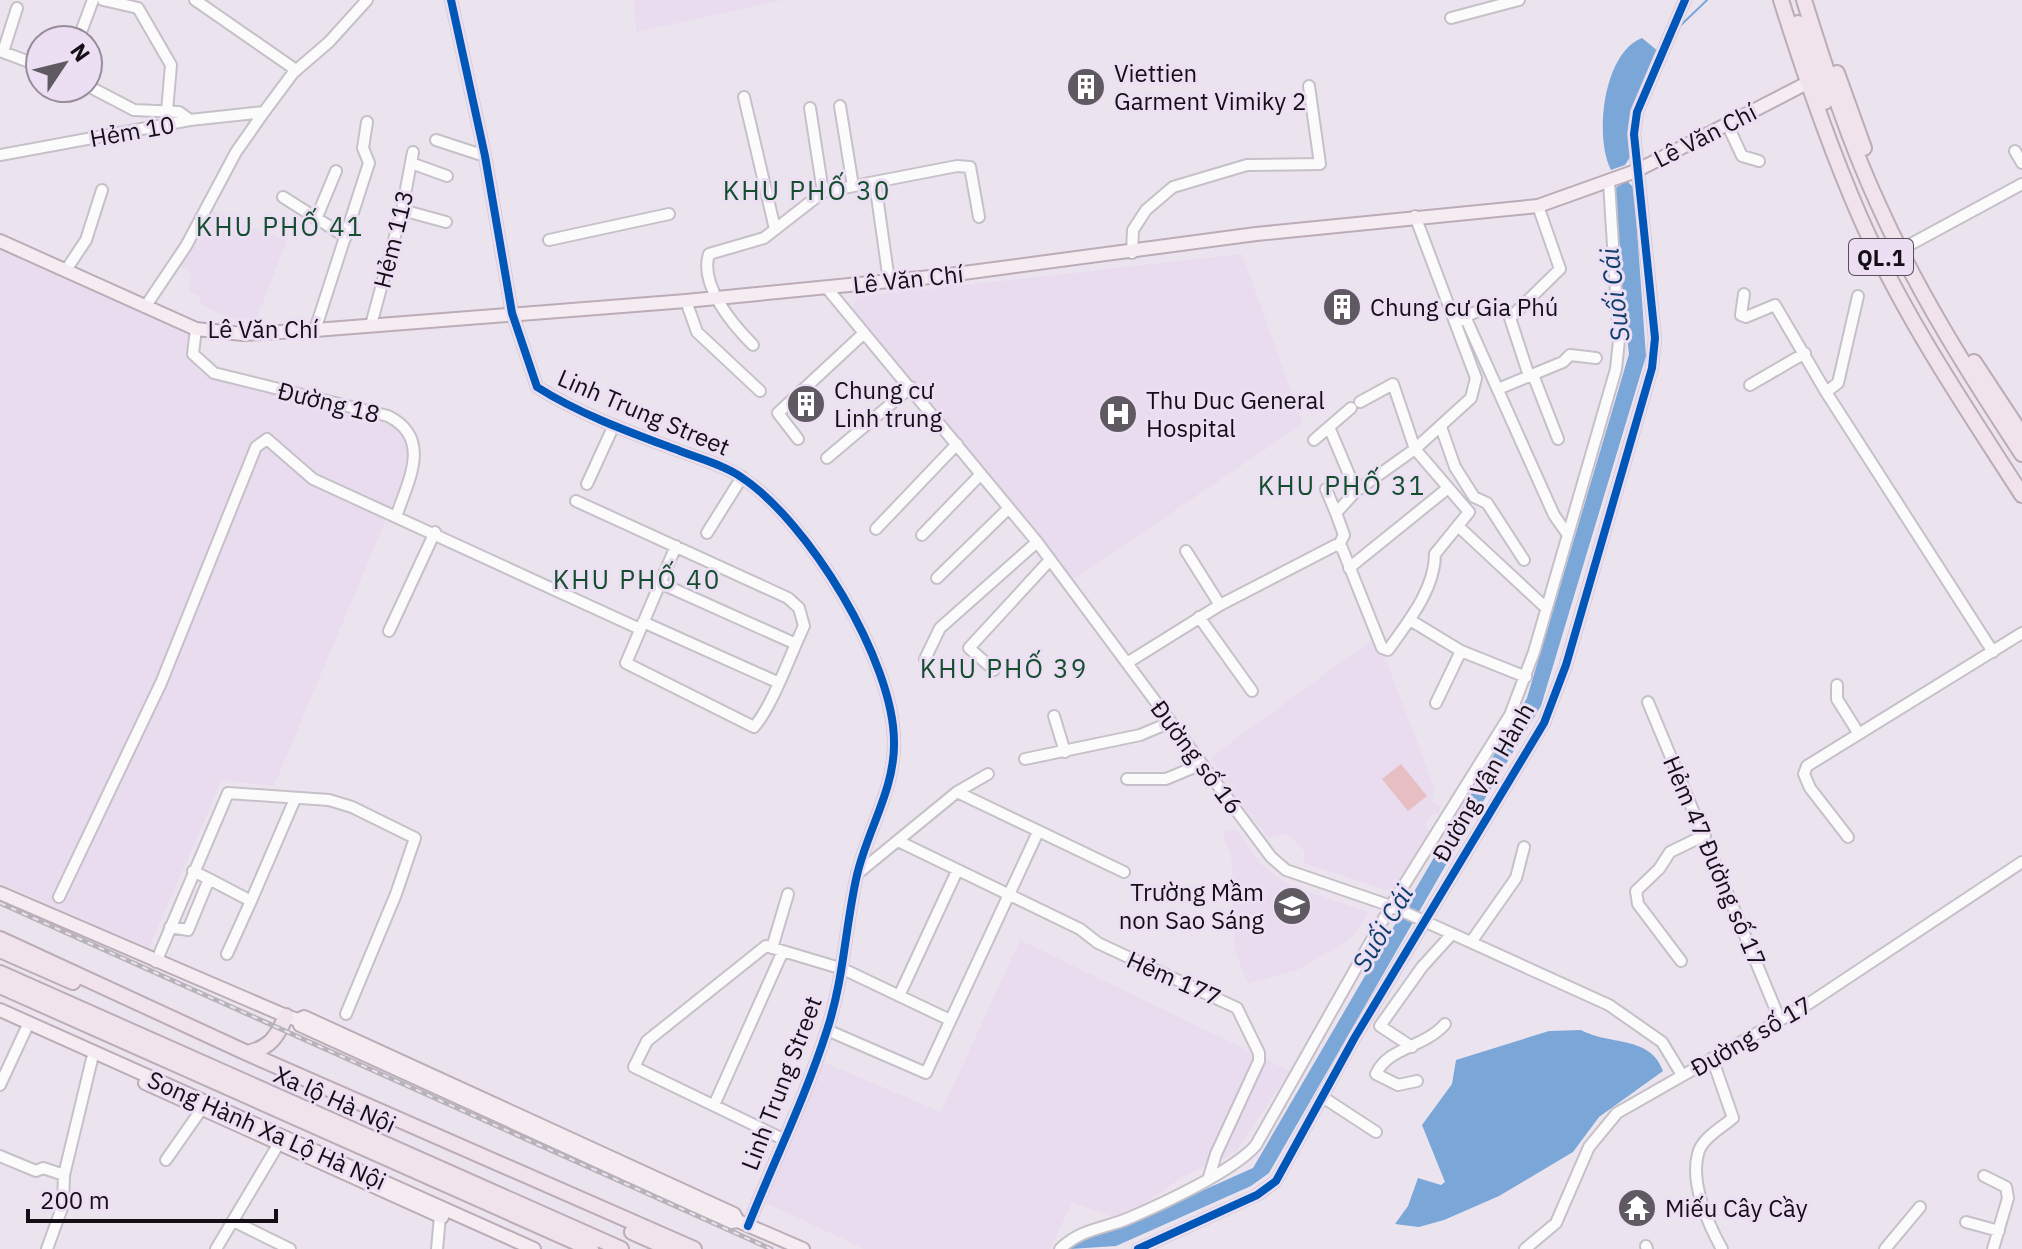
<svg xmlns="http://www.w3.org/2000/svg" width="2022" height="1249" viewBox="0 0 2022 1249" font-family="'IBM Plex Sans',sans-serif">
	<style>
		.built { fill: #e9dcef }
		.green { fill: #e7bfc3 }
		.water { fill: #7aa6d8 }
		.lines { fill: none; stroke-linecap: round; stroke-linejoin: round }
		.stream { stroke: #7aa6d8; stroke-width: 2 }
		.minor-casing { stroke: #c6c0c8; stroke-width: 14 }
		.major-casing { stroke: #bcacb7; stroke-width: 16 }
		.highway-casing { stroke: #bcacb7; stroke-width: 18 }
		.minor { stroke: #fcfbfc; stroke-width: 10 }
		.major { stroke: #f4ecf1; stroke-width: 12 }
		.highway { stroke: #f0e3eb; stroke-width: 14 }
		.rail-casing { stroke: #b6b4b8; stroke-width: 5 }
		.rail { stroke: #eddff3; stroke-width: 2; stroke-dasharray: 6; stroke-linecap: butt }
		.cycleway-casing { stroke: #eddff3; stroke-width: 13 }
		.cycleway { stroke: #0057b8; stroke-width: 8 }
		.labels { text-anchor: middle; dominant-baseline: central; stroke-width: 6; stroke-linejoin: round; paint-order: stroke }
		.shield { fill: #eddff3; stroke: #554d58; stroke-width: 2 }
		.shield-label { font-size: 22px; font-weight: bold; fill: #140f16 }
		.poi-label { font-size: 24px; fill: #140f16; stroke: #eddff3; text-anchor: start }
		.street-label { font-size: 24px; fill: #140f16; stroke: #eddff3 }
		.neighbourhood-label { font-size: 26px; letter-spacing: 2px; fill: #154e2f; stroke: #eddff3 }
		.water-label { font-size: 26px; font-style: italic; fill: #103f6c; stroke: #eddff3 }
	</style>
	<rect width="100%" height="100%" fill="#ebe4ee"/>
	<path class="built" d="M634 0H783L636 32Z
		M211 210 287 241 256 320 228 317 200 304V296L189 291 192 274 176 264Z
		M0 249 189 333 191 360 201 373 388 418 408 443 409 465 274 786 222 780 149 948 0 883Z
		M1242 254 1303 424 1070 581 851 313 857 297Z
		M1373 639 1385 657 1435 789 1432 802 1441 806 1439 814H1432L1425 824 1430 831 1394 888 1386 890 1304 863V851L1288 834 1269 838 1230 790 1211 757Z
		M1236 829 1262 865 1287 884 1368 912 1360 927 1347 941 1299 969 1248 984 1235 951 1231 855 1223 838 1224 832Z
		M1020 940 1290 1071 1236 1152 1184 1176 1121 1220 1072 1203 1050 1249H864L762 1201 821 1061 941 1112Z"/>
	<path class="green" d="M1401 764 1427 796 1408 811 1382 779Z"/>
	<path class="water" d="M1642 38 1659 52 1636 99 1630 157 1625 165 1611 170C1594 137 1603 53 1642 38Z
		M1627 181 1634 188 1646 356 1541 706 1470 823 1269 1173 1251 1186 1116 1246 1070 1249 1085 1237 1119 1228 1253 1168 1527 698 1629 354 1611 195 1612 190Z
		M1581 1030C1611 1046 1650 1035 1663 1071L1599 1117 1573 1152 1499 1196 1444 1220 1419 1227 1395 1224 1408 1206 1418 1178 1441 1185 1445 1182 1422 1125 1452 1084 1456 1060 1549 1031Z"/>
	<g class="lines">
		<path class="stream" d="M1679 27 1707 0"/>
		<g class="minor-casing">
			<path id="minor" d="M103 0 138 8 171 65 167 111
				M195 0 296 70
				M451 0 485 156 512 313 537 387C581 415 632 433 680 451 700 459 724 465 741 477 808 521 894 661 894 742 895 789 867 831 857 875 845 927 844 979 827 1030 806 1096 774 1161 748 1226
				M1451 18 1519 0
				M78 40 93 0
				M0 51 40 66
				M3 52 17 8
				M88 86 134 110 179 112 190 120
				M744 97 775 229
				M840 106 853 186
				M810 108 823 192
				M1727 124 1742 156 1759 161
				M436 140 485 156
				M2015 151 2022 163
				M0 155 190 120 264 112
				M411 163 447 176
				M875 182 889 281
				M283 197 346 237
				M402 210 446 222
				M316 219 336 171
				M549 240 669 214
				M1900 250 2022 184
				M1132 253 1133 230 1146 210 1173 187 1247 165 1320 164 1309 86
				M66 270 86 240 102 190
				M826 287 1037 542 1271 857 1286 870 1391 906 1609 1005 1662 1042 1682 1075
				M1744 294 1741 315 1746 317 1775 305 1826 392 1993 652
				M686 301 697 332 760 391
				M145 307 186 246 236 152 264 112 293 73 329 42 367 0
				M1454 318 1467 321 1554 515 1568 535
				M1462 318 1494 304
				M371 325 402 210 413 152
				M196 329 193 354 214 373 388 416C432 438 409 479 397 514
				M315 330 369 163 363 148 367 122
				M753 345C733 325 699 285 709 254L764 238 823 192 957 166 970 167 979 217
				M1533 375 1558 439
				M1529 376 1510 318 1560 269 1538 206
				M1750 385 1805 353
				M1498 389 1563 362 1570 355 1596 358
				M1826 392 1838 383 1858 296
				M1329 427 1356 491
				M1441 427 1455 467 1474 497 1487 503 1524 560
				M798 439 778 413 863 334
				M1314 440 1351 408
				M827 458 911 387
				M587 484 614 425
				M1326 489 1336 513
				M576 501 788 598 799 608 804 626C790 655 773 705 754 727L626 663 676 546
				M1459 527 1546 608
				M876 529 957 444
				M707 533 742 477
				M922 535 981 474
				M1339 545 1344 535 1336 513 1356 491 1415 449 1471 398 1476 378 1415 216
				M1186 551 1220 605
				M1349 568 1448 488
				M937 578 1009 508
				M660 583 796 644
				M1199 617 1252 691
				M1410 620 1461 651 1526 677
				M643 622 777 682
				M389 631 435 532
				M925 659 940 628 1037 542
				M1127 663 1220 605 1336 545 1342 548 1382 648 1388 650C1408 622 1435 589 1435 554L1469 512 1415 449 1393 384 1360 402
				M994 670 969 648 1050 560
				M1837 685V699L1859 734
				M1648 702 1780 1020
				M1436 703 1461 651
				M1054 716 1065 752
				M1025 759 1140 735 1171 722
				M1127 779H1166L1202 764
				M957 792 1124 872
				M1848 837 1810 788 1804 774 1807 766 2022 633
				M898 841 1080 929 1098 943 1237 1008 1259 1053V1061L1216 1154 1209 1177
				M857 874 957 792 988 774
				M209 879 251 901 295 799
				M59 897 161 683 256 447 267 439 313 479 640 629
				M170 927 188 930 209 879 193 871
				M1471 942 1516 878 1524 847
				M772 948 788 894
				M227 954 251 901
				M1681 961 1638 904 1636 891 1659 869 1670 852 1705 835
				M156 962 228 793 329 800 352 807 415 838 396 894 346 1014
				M899 996 957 871
				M827 1030 926 1073 1038 832
				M1412 1047 1380 1026 1422 967 1451 935
				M1712 1058 1733 1118C1721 1128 1701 1139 1698 1154 1690 1183 1708 1224 1722 1249
				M1417 1081 1398 1085 1376 1074C1388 1047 1424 1048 1445 1024
				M0 1085 26 1029
				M1324 1098 1376 1132
				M714 1105 783 951
				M783 1139 634 1067 647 1041 766 946 843 969 950 1020
				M0 1156 36 1171 43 1168 64 1175
				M166 1160 201 1110
				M1984 1176 2006 1187 2008 1198 1993 1249
				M233 1221 290 1249
				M1966 1222 1999 1231
				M1646 1246 1647 1249
				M47 1249 63 1205 64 1175 92 1059
				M216 1249 278 1145
				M437 1249 440 1216
				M1060 1249C1081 1229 1102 1229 1127 1219 1160 1205 1234 1171 1256 1145L1391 906 1510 715 1534 652 1616 369 1619 340 1609 182
				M1138 1249 1257 1195 1276 1181 1355 1037 1544 723 1566 665 1652 368 1655 338 1634 134 1637 112 1685 0
				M1525 1249 1556 1223 1589 1147 1617 1113 1808 1004 2022 862
				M1885 1249 1920 1207"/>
		</g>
		<g class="major-casing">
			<path id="major" d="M0 241 196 329 243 334 315 330 686 301 941 276 1256 234 1538 206 1636 171 1807 83
				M0 893 286 1016 298 1020 304 1017 734 1214 738 1221
				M0 1010 534 1249
				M298 1020 300 1025 731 1222 738 1221 803 1249
				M145 1083 442 1217"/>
		</g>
		<g class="highway-casing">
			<path id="highway" d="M1781 0C1804 73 1829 146 1860 217 1903 315 1964 405 2022 495
				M1804 0C1826 70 1848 139 1879 206 1918 293 1970 375 2022 454
				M1798 23 1825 102
				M1837 73 1864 148
				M1974 362 2022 435
				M0 939 247 1053 694 1249
				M0 950 73 982
				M0 973 621 1249
				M0 986 591 1249
				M247 1053C270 1048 277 1037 286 1016
				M632 1232 670 1249"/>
		</g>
		<use href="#minor" class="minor"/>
		<use href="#major" class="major"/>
		<use href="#highway" class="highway"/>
		<g class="rail-casing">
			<path id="rail" d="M0 903 771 1249"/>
		</g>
		<use href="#rail" class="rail"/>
		<g class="cycleway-casing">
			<path id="cycleway" d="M451 0 485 156 512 313 537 387C581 415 632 433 680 451 700 459 724 465 741 477 808 521 894 661 894 742 895 789 867 831 857 875 845 927 844 979 827 1030 806 1096 774 1161 748 1226
				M1138 1249 1257 1195 1276 1181 1355 1037 1544 723 1566 665 1652 368 1655 338 1634 134 1637 112 1685 0"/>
		</g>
		<use href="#cycleway" class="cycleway"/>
	</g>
	<defs>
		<g id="building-disc" transform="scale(2)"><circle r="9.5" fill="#5f5a62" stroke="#eddff3"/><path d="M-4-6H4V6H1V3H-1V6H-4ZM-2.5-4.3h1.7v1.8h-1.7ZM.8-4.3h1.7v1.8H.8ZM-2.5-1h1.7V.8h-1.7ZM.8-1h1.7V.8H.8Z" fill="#fff"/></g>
		<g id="hospital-disc" transform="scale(2)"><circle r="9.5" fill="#5f5a62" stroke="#eddff3"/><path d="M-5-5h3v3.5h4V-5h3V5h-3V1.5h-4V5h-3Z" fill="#fff"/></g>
		<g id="school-disc" transform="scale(2)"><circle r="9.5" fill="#5f5a62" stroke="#eddff3"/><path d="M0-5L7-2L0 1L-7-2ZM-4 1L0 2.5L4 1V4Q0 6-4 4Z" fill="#fff"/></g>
		<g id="temple-disc" transform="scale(2)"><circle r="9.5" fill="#5f5a62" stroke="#eddff3"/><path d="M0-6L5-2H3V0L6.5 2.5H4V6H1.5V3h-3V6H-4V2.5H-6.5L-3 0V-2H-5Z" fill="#fff"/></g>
	</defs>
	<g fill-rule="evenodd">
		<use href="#building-disc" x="1086" y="87"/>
		<use href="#building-disc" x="1342" y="307"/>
		<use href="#building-disc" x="806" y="404"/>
		<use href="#hospital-disc" x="1118" y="414"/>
		<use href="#school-disc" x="1292" y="906"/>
		<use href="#temple-disc" x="1637" y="1208"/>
	</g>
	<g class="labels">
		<rect class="shield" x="1849" y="239" width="64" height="36" rx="6"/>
		<g class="shield-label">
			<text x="1881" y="257">QL.1</text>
		</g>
		<g class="poi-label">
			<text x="1114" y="73">Viettien<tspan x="1114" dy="28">Garment Vimiky 2</tspan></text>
			<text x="1370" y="307">Chung cư Gia Phú</text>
			<text x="834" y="390">Chung cư<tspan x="834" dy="28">Linh trung</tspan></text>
			<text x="1146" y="400">Thu Duc General<tspan x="1146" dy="28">Hospital</tspan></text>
			<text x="1264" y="892" text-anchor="end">Trường Mầm<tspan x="1264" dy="28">non Sao Sáng</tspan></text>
			<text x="1665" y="1208">Miếu Cây Cầy</text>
		</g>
		<g class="street-label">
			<text transform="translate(132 131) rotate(-10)">Hẻm 10</text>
			<text transform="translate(1705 135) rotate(-27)">Lê Văn Chí</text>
			<text transform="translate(393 239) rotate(-76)">Hẻm 113</text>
			<text transform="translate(908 279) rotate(-6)">Lê Văn Chí</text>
			<text x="263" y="329">Lê Văn Chí</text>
			<text transform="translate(329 402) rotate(14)">Đường 18</text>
			<text transform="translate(644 412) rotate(23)">Linh Trung Street</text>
			<text transform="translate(1197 757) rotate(53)">Đường số 16</text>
			<text transform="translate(1483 782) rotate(-60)">Đường Vận Hành</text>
			<text transform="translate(1715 861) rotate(67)">Hẻm 47 Đường số 17</text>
			<text transform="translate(1174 978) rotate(24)">Hẻm 177</text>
			<text transform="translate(1751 1036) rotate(-30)">Đường số 17</text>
			<text transform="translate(781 1083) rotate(-69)">Linh Trung Street</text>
			<text transform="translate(335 1099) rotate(24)">Xa lộ Hà Nội</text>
			<text transform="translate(267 1130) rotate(24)">Song Hành Xa Lộ Hà Nội</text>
		</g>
		<g class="neighbourhood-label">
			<text x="807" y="190">KHU PHỐ 30</text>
			<text x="280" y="226">KHU PHỐ 41</text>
			<text x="1342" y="485">KHU PHỐ 31</text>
			<text x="637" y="579">KHU PHỐ 40</text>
			<text x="1004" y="668">KHU PHỐ 39</text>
		</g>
		<g class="water-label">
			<text transform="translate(1614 295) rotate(-97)">Suối Cái</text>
			<text transform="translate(1382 928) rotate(-60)">Suối Cái</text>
		</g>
	</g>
	<g transform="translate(64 64) rotate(55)"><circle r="38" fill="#eddff3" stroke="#968c9b" stroke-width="2"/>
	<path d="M0-6L14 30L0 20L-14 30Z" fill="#5f5a62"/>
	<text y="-12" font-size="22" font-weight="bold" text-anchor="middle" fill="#140f16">N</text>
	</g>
	<path d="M28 1209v12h248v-12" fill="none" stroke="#140f16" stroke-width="4"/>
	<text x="40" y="1209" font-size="24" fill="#140f16" stroke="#eddff3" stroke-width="6" paint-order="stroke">200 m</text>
</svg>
